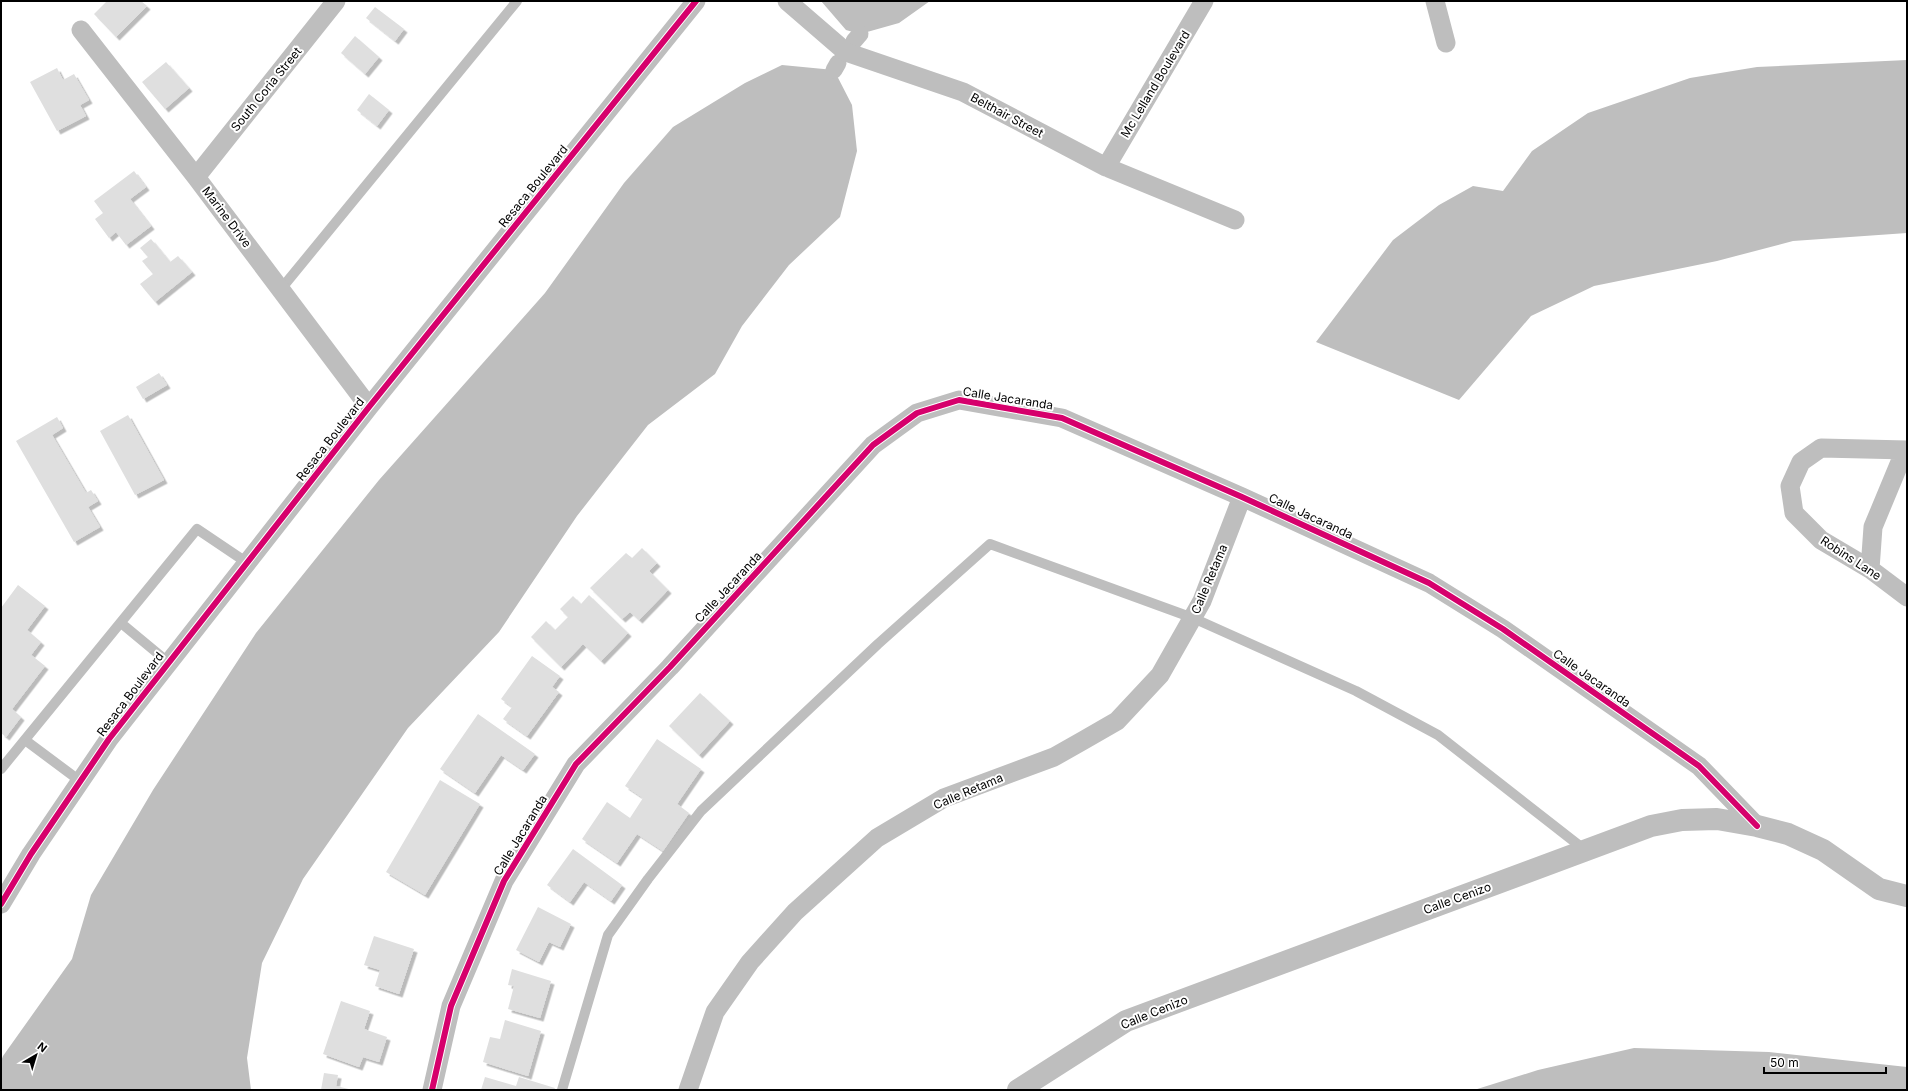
<svg xmlns="http://www.w3.org/2000/svg" width="1908" height="1091" viewBox="0 0 1908 1091" font-family="Inter,sans-serif">
	<style>
		.water { fill: #bebebe }
		.lines { fill: none; stroke-linecap: round; stroke-linejoin: round }
		.canal { stroke: #bebebe; stroke-width: 17 }
		.building { fill: #dfdfdf; filter: url(#shadow) }
		.service { stroke: #bebebe; stroke-width: 10 }
		.minor { stroke: #bebebe; stroke-width: 19 }
		.tertiary { stroke: #bebebe; stroke-width: 22 }
		.cycleway-casing { stroke: #fff; stroke-width: 8 }
		.cycleway { stroke: #d6006c; stroke-width: 6 }
		.labels { text-anchor: middle; dominant-baseline: central; stroke-width: 4; stroke-linejoin: round; paint-order: stroke }
		.street-label { font-size: 12px; fill: #000; stroke: #fff }
	</style>
	<defs>
		<filter id="shadow"><feDropShadow dx="3.5" dy="3.5" stdDeviation="0" flood-color="#0004"/></filter>
	</defs>
	<rect width="100%" height="100%" fill="#fff"/>
	<path class="water" d="M821 1H930L899 23 860 34 846 30Z
		M1907 60V233L1793 241 1717 261 1594 286 1531 316 1459 400 1316 342 1393 240 1439 205 1473 186 1503 191 1532 151 1588 113 1690 78 1757 67Z
		M782 65 834 70 852 105 857 151 840 217 789 265 742 326 715 374 648 425 577 516 499 632 408 728 303 879 262 963 247 1058 251 1090H1V1061L3 1056 72 959 91 895 153 790 256 633 379 480 545 293 624 183 673 127 745 83Z
		M1634 1048 1769 1052 1907 1067V1090H1474L1538 1070Z"/>
	<g class="lines">
		<path class="canal" d="M854 41 860 34
			M834 70 838 63"/>
	</g>
	<path class="building" d="M107 1H141L147 6 116 37 94 14Z
		M375 7 404 29 395 41 366 18Z
		M355 36 379 57 365 74 341 53Z
		M166 62 189 88 165 109 142 82Z
		M57 68 63 80 74 74 89 100 80 105 86 116 57 131 30 82Z
		M369 94 389 110 377 126 357 110Z
		M134 171 146 187 130 199 151 226 126 245 116 232 109 238 95 219 103 213 94 201Z
		M151 239 170 262 178 256 192 272 155 302 140 284 153 274 142 261 148 257 140 248Z
		M159 373 167 385 143 399 136 387Z
		M128 415 164 480 135 495 100 431Z
		M57 417 63 428 52 435 86 493 91 490 98 501 88 507 100 527 74 542 16 441Z
		M642 548 657 563 649 571 668 590 639 620 630 612 622 619 590 588 626 553 632 558Z
		M18 585 45 606 27 630 41 642 31 655 45 666 12 709 21 717 6 737 1 733V608Z
		M589 595 628 633 601 661 583 644 561 667 531 637 546 621 555 630 568 617 560 609 573 596 581 604Z
		M532 656 560 676 552 687 559 692 527 736 503 719 512 707 501 699Z
		M700 693 730 721 699 755 669 726Z
		M478 714 535 754 523 770 501 755 475 793 440 769Z
		M657 739 701 769 677 804 689 813 663 851 637 834 617 863 582 839 607 802 630 818 643 798 625 786Z
		M440 780 480 804 425 895 386 872Z
		M573 849 622 885 611 901 584 882 570 902 547 885Z
		M538 907 571 924 560 947 549 942 539 962 516 950Z
		M374 936 414 949 399 994 375 986 380 970 364 965Z
		M512 969 551 981 540 1018 508 1009 514 986 508 985Z
		M341 1001 370 1011 364 1029 387 1037 379 1062 363 1057 359 1067 323 1054Z
		M505 1020 541 1031 528 1076 483 1062 490 1037 500 1039Z
		M324 1073 338 1075 336 1086 353 1090H321Z
		M485 1077 516 1086 519 1077 555 1088 554 1090H481Z"/>
	<g class="lines">
		<path class="service" d="M281 289 517 1
			M121 623 168 662
			M25 740 80 781
			M1 769 197 529 246 562
			M562 1090 608 935 648 879 701 811 878 644 990 544 1193 618 1356 691 1438 735 1585 850"/>
		<path class="minor" d="M787 1 846 52 963 92 1106 167 1235 220
			M1435 1 1446 43
			M81 30 196 177 369 407
			M1106 167 1204 1
			M196 177 336 1
			M1907 450 1821 448 1801 462 1790 486 1794 513 1821 540 1870 569 1907 597
			M1870 569 1873 527 1905 450
			M1 904 31 854 109 739 369 407 696 1
			M432 1090 451 1006 504 881 576 764 670 667 873 445 917 413 959 400 1062 418 1242 497 1429 583 1503 629 1699 766 1757 826
			M688 1090 715 1012 750 962 795 912 877 838 944 798 1054 757 1084 740 1117 721 1160 675 1202 601 1242 497"/>
		<path class="tertiary" d="M1018 1090 1126 1021 1651 826 1682 820 1717 819 1757 826 1788 834 1823 850 1879 889 1907 896"/>
		<g class="cycleway-casing">
			<path id="cycleway" d="M1 904 31 854 109 739 369 407 696 1
				M432 1090 451 1006 504 881 576 764 670 667 873 445 917 413 959 400 1062 418 1242 497 1429 583 1503 629 1699 766 1757 826"/>
		</g>
		<use href="#cycleway" class="cycleway"/>
	</g>
	<g class="labels">
		<g class="street-label">
			<text transform="translate(1155 84) rotate(-59)">Mc Lelland Boulevard</text>
			<text transform="translate(266 89) rotate(-51)">South Coria Street</text>
			<text transform="translate(1007 115) rotate(28)">Belthair Street</text>
			<text transform="translate(533 186) rotate(-51)">Resaca Boulevard</text>
			<text transform="translate(227 217) rotate(53)">Marine Drive</text>
			<text transform="translate(1008 398) rotate(9)">Calle Jacaranda</text>
			<text transform="translate(330 439) rotate(-52)">Resaca Boulevard</text>
			<text transform="translate(1311 516) rotate(25)">Calle Jacaranda</text>
			<text transform="translate(1851 558) rotate(33)">Robins Lane</text>
			<text transform="translate(1209 579) rotate(-67)">Calle Retama</text>
			<text transform="translate(728 587) rotate(-47)">Calle Jacaranda</text>
			<text transform="translate(1592 678) rotate(35)">Calle Jacaranda</text>
			<text transform="translate(130 694) rotate(-53)">Resaca Boulevard</text>
			<text transform="translate(968 791) rotate(-23)">Calle Retama</text>
			<text transform="translate(520 835) rotate(-59)">Calle Jacaranda</text>
			<text transform="translate(1457 898) rotate(-20)">Calle Cenizo</text>
			<text transform="translate(1154 1012) rotate(-22)">Calle Cenizo</text>
		</g>
	</g>
	<rect width="1908" height="1091" fill="none" stroke="#000000" stroke-width="4"/>
	<g transform="translate(36 1055) rotate(38)" stroke="#ffffff" stroke-width="3" paint-order="stroke">
	<path d="M0-3L7 15L0 10L-7 15Z" fill="#000000"/>
	<text y="-6" font-size="11" font-weight="bold" text-anchor="middle" fill="#000000">N</text>
	</g>
	<path d="M1764 1067v6h122v-6" fill="none" stroke="#000000" stroke-width="2"/>
	<text x="1770" y="1067" font-size="12" fill="#000000" stroke="#ffffff" stroke-width="3" paint-order="stroke">50 m</text>
</svg>
